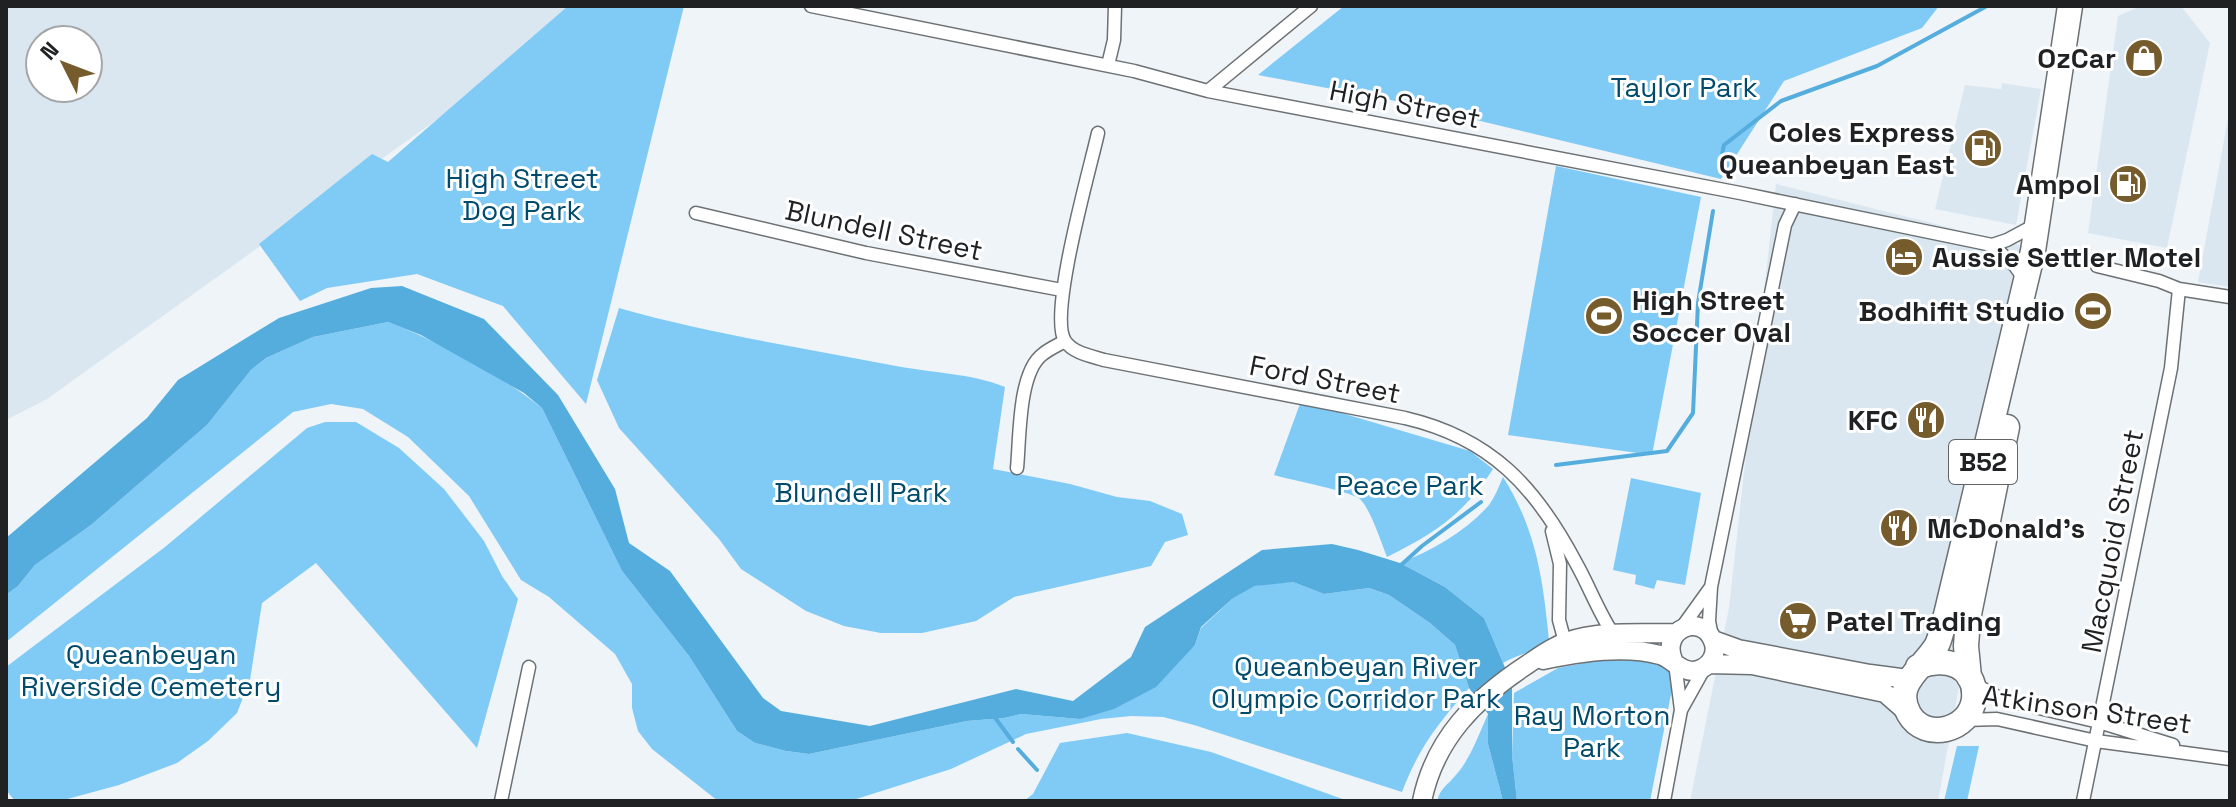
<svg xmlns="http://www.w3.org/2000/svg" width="2236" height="807" viewBox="0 0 2236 807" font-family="'Space Grotesk',sans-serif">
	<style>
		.built { fill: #dae7f0; fill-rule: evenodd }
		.green { fill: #80caf6 }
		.water { fill: #55adde }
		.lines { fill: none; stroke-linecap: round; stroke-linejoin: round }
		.stream { stroke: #55adde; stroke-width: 4 }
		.street-casing { stroke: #6c7174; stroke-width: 15 }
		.secondary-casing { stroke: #6c7174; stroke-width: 21 }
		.highway-casing { stroke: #6c7174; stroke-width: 27 }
		.street { stroke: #fff; stroke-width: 12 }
		.secondary { stroke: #fff; stroke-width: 18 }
		.highway { stroke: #fff; stroke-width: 24 }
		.labels { text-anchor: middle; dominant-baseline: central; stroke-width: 6; stroke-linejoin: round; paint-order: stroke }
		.shield { fill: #fff; stroke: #626465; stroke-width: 2 }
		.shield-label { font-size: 26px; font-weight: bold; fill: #1f2123 }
		.poi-label { font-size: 28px; font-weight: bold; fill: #1f2123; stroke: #fff; text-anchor: end }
		.park-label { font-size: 28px; fill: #004b6c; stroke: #fff }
		.street-label { font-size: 28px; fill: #1f2123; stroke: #fff }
	</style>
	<rect width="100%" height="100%" fill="#eef4f8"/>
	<path class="built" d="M6 6H595L47 399 6 420ZM40 40H88V88H40Z
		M2141 6H2181L2210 43 2167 248 2088 233 2118 16Z
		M2002 83 2041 89 2016 225 1935 209 1965 85 2001 89Z
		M2230 108V287L2198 282Z
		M1776 184 2039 250 1938 801H1690L1729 608Z"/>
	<path class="green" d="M568 6H684L586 404 503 306 417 274 327 288 300 301 259 244 372 154 388 162Z
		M1344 6H1939L1922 28 1784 81 1721 179 1406 103 1258 75Z
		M1556 166 1701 197 1652 455 1508 435Z
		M619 308C710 334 804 348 896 366 932 373 970 373 1005 387L993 469 1070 484 1117 497 1150 501 1182 514 1188 535 1165 542 1151 566 1014 597 976 621 922 633H881L844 626 806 611 741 569 719 539 619 428 597 380Z
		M388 322C440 342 498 373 542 408L622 571 689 656 737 731 755 743 786 751 809 754 967 721 1004 718 1021 714 1080 719 1180 659 1195 645 1201 628 1232 599 1255 586 1271 583 1293 582 1324 594 1369 588 1389 595 1430 623 1455 645 1469 688C1438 724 1419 747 1402 792L1194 725 1163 717 1131 716 1101 719 1026 734 951 769 850 801H718L652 749 638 731 632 708V684L615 654 549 597 521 580 469 496 408 437 363 409 331 404 293 412 6 642V595L18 586 35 565 91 525 207 425 251 370 266 358 313 337Z
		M1301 401 1470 451 1493 469C1463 515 1435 533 1387 557 1381 542 1371 510 1360 499 1350 491 1291 480 1274 475Z
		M325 422H356L399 448 444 489 484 541 502 576 518 599 477 748 316 563 262 603 250 680 237 713 208 741 177 763 119 785 60 801H15L6 790V667L165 547 307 428Z
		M1503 477C1536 529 1543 579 1549 640 1535 653 1520 653 1503 663L1484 618 1445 587 1400 563C1433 550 1465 532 1489 505 1495 497 1499 486 1503 477Z
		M1631 478 1701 493 1685 585 1657 580 1654 589 1635 584 1636 575 1613 570Z
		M1606 659 1650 662 1676 669 1650 801H1517L1512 755 1514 693 1558 668Z
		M1488 714V744L1503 801H1437C1441 787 1447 786 1455 776 1470 760 1479 734 1488 714Z
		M1127 733 1211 752 1348 801H1024L1033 794 1060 743Z
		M1957 746H1979L1967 801H1944Z"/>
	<path class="water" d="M402 286 484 319 558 395 615 489 629 543 670 571 763 698 781 711 870 726 1016 689 1073 701 1131 657 1145 627 1262 550 1332 544 1358 550 1400 563 1445 587 1484 618 1512 684V755L1517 801H1503L1488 744V714L1469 688 1455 645 1430 623 1389 595 1369 588 1324 594 1293 582 1255 586 1232 599 1201 627 1195 645 1156 687 1114 709 1080 719 1021 714 1004 718 967 721 809 754 786 751 755 743 737 731 689 656 622 571 542 408 524 393 421 335 388 322 313 337 266 358 251 370 207 425 91 525 35 565 18 586 6 595V538L147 418 178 380 279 318 371 288Z"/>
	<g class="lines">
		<path class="stream" d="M1719 169 1724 145 1781 101 1877 66 1987 6
			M1556 465 1667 451 1693 413 1698 303 1713 211
			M1400 566 1422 546 1481 502
			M993 715 1013 742
			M1018 749 1037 770"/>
		<g class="street-casing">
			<path id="street" d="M811 6 1134 71 1208 91 1740 193 1992 245 2007 240 2035 225
				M1108 65 1114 40 1115 6
				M1208 91 1311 6
				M1098 133C1090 169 1048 315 1065 341 1073 353 1091 356 1104 360L1405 418C1491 438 1536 487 1576 563 1589 586 1598 611 1613 634
				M696 213 866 253 1062 290
				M1992 245 2015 266 2025 280
				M2097 266 2159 281 2179 289 2230 297
				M1017 468C1020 438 1018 372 1043 354 1049 349 1058 345 1065 341
				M1552 531 1560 564 1559 620 1565 642
				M1680 630 1711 587
				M1712 637 1709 621 1711 587 1785 225 1795 204
				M1973 683 2001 699 2099 722 2173 745
				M1681 710 1705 667
				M1965 720 1997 719 2096 741 2230 759
				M501 801 529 667
				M1664 801 1681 710 1675 663
				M2083 801 2171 368 2179 289"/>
		</g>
		<g class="secondary-casing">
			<path id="secondary" d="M1713 640 1738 649 1870 674 1908 679
				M1543 660C1579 652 1624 645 1660 655 1673 659 1683 675 1698 670 1711 666 1718 653 1713 641 1702 612 1660 629 1673 660
				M1709 664 1752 665 1885 693 1909 714
				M1422 801C1435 738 1476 698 1528 664 1540 656 1552 647 1566 642 1601 630 1639 634 1676 633"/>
		</g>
		<g class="highway-casing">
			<path id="highway" d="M1918 667C1944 655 1977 665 1974 699 1970 731 1925 742 1909 714 1892 683 1924 668 1937 645 1941 636 1943 625 1946 615L2033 251 2070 6
				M1969 677 1966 646 1968 619 2007 427"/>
		</g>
		<use href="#street" class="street"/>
		<use href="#secondary" class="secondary"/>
		<use href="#highway" class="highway"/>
	</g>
	<defs>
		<g id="shop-disc" transform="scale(2)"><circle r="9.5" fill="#765c2d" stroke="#fff"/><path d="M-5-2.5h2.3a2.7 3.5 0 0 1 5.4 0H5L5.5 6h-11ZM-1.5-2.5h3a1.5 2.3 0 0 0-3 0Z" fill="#fff"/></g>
		<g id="fuel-disc" transform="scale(2)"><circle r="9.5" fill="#765c2d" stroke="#fff"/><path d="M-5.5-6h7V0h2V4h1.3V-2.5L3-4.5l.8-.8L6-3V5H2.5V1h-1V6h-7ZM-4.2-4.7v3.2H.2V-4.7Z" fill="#fff"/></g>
		<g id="hotel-disc" transform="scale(2)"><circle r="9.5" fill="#765c2d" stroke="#fff"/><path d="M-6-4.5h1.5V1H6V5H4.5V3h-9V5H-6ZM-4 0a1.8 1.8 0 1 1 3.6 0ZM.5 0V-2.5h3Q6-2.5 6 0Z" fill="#fff"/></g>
		<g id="stadium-disc" transform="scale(2)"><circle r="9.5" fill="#765c2d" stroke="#fff"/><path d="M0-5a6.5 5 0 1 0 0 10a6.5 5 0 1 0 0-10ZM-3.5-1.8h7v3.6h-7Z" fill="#fff"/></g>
		<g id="restaurant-disc" transform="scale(2)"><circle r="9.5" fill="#765c2d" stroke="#fff"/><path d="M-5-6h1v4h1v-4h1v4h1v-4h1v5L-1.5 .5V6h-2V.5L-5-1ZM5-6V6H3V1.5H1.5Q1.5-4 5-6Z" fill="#fff"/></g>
		<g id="supermarket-disc" transform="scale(2)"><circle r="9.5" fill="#765c2d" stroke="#fff"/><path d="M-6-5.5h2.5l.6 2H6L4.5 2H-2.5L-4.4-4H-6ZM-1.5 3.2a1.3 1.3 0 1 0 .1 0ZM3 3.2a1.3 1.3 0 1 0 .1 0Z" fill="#fff"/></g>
	</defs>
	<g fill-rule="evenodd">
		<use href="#shop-disc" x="2144" y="58"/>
		<use href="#fuel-disc" x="1983" y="148"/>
		<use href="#fuel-disc" x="2128" y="184"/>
		<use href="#hotel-disc" x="1904" y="257"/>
		<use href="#stadium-disc" x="2093" y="311"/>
		<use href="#stadium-disc" x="1604" y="316"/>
		<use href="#restaurant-disc" x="1926" y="420"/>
		<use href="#restaurant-disc" x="1899" y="528"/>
		<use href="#supermarket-disc" x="1798" y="621"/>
	</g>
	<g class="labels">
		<rect class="shield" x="1949" y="440" width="68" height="44" rx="6"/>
		<g class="shield-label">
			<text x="1983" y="462">B52</text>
		</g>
		<g class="poi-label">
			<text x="2116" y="58">OzCar</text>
			<text x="1955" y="132">Coles Express<tspan x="1955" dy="32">Queanbeyan East</tspan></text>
			<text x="2100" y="184">Ampol</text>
			<text x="1932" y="257" text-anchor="start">Aussie Settler Motel</text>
			<text x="1632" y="300" text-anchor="start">High Street<tspan x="1632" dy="32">Soccer Oval</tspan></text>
			<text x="2065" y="311">Bodhifit Studio</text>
			<text x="1898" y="420">KFC</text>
			<text x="1927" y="528" text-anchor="start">McDonald's</text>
			<text x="1826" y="621" text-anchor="start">Patel Trading</text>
		</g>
		<g class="park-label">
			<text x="1684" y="87">Taylor Park</text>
			<text x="522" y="178">High Street<tspan x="522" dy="32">Dog Park</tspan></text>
			<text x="1410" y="485">Peace Park</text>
			<text x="861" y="492">Blundell Park</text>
			<text x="151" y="654">Queanbeyan<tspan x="151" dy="32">Riverside Cemetery</tspan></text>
			<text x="1356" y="666">Queanbeyan River<tspan x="1356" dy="32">Olympic Corridor Park</tspan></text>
			<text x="1592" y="715">Ray Morton<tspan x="1592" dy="32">Park</tspan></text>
		</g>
		<g class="street-label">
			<text transform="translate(1405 104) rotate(11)">High Street</text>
			<text transform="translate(884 230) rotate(12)">Blundell Street</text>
			<text transform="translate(1325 379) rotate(11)">Ford Street</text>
			<text transform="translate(2112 541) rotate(-79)">Macquoid Street</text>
			<text transform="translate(2087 709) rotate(8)">Atkinson Street</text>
		</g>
	</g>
	<rect width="2236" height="807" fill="none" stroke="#1f2123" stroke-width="16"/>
	<g transform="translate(64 64) rotate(312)"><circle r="38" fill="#ffffff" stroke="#a5a6a7" stroke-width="2"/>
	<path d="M0-6L14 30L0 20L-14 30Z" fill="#765c2d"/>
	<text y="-12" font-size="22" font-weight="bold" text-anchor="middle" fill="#1f2123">N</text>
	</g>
</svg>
